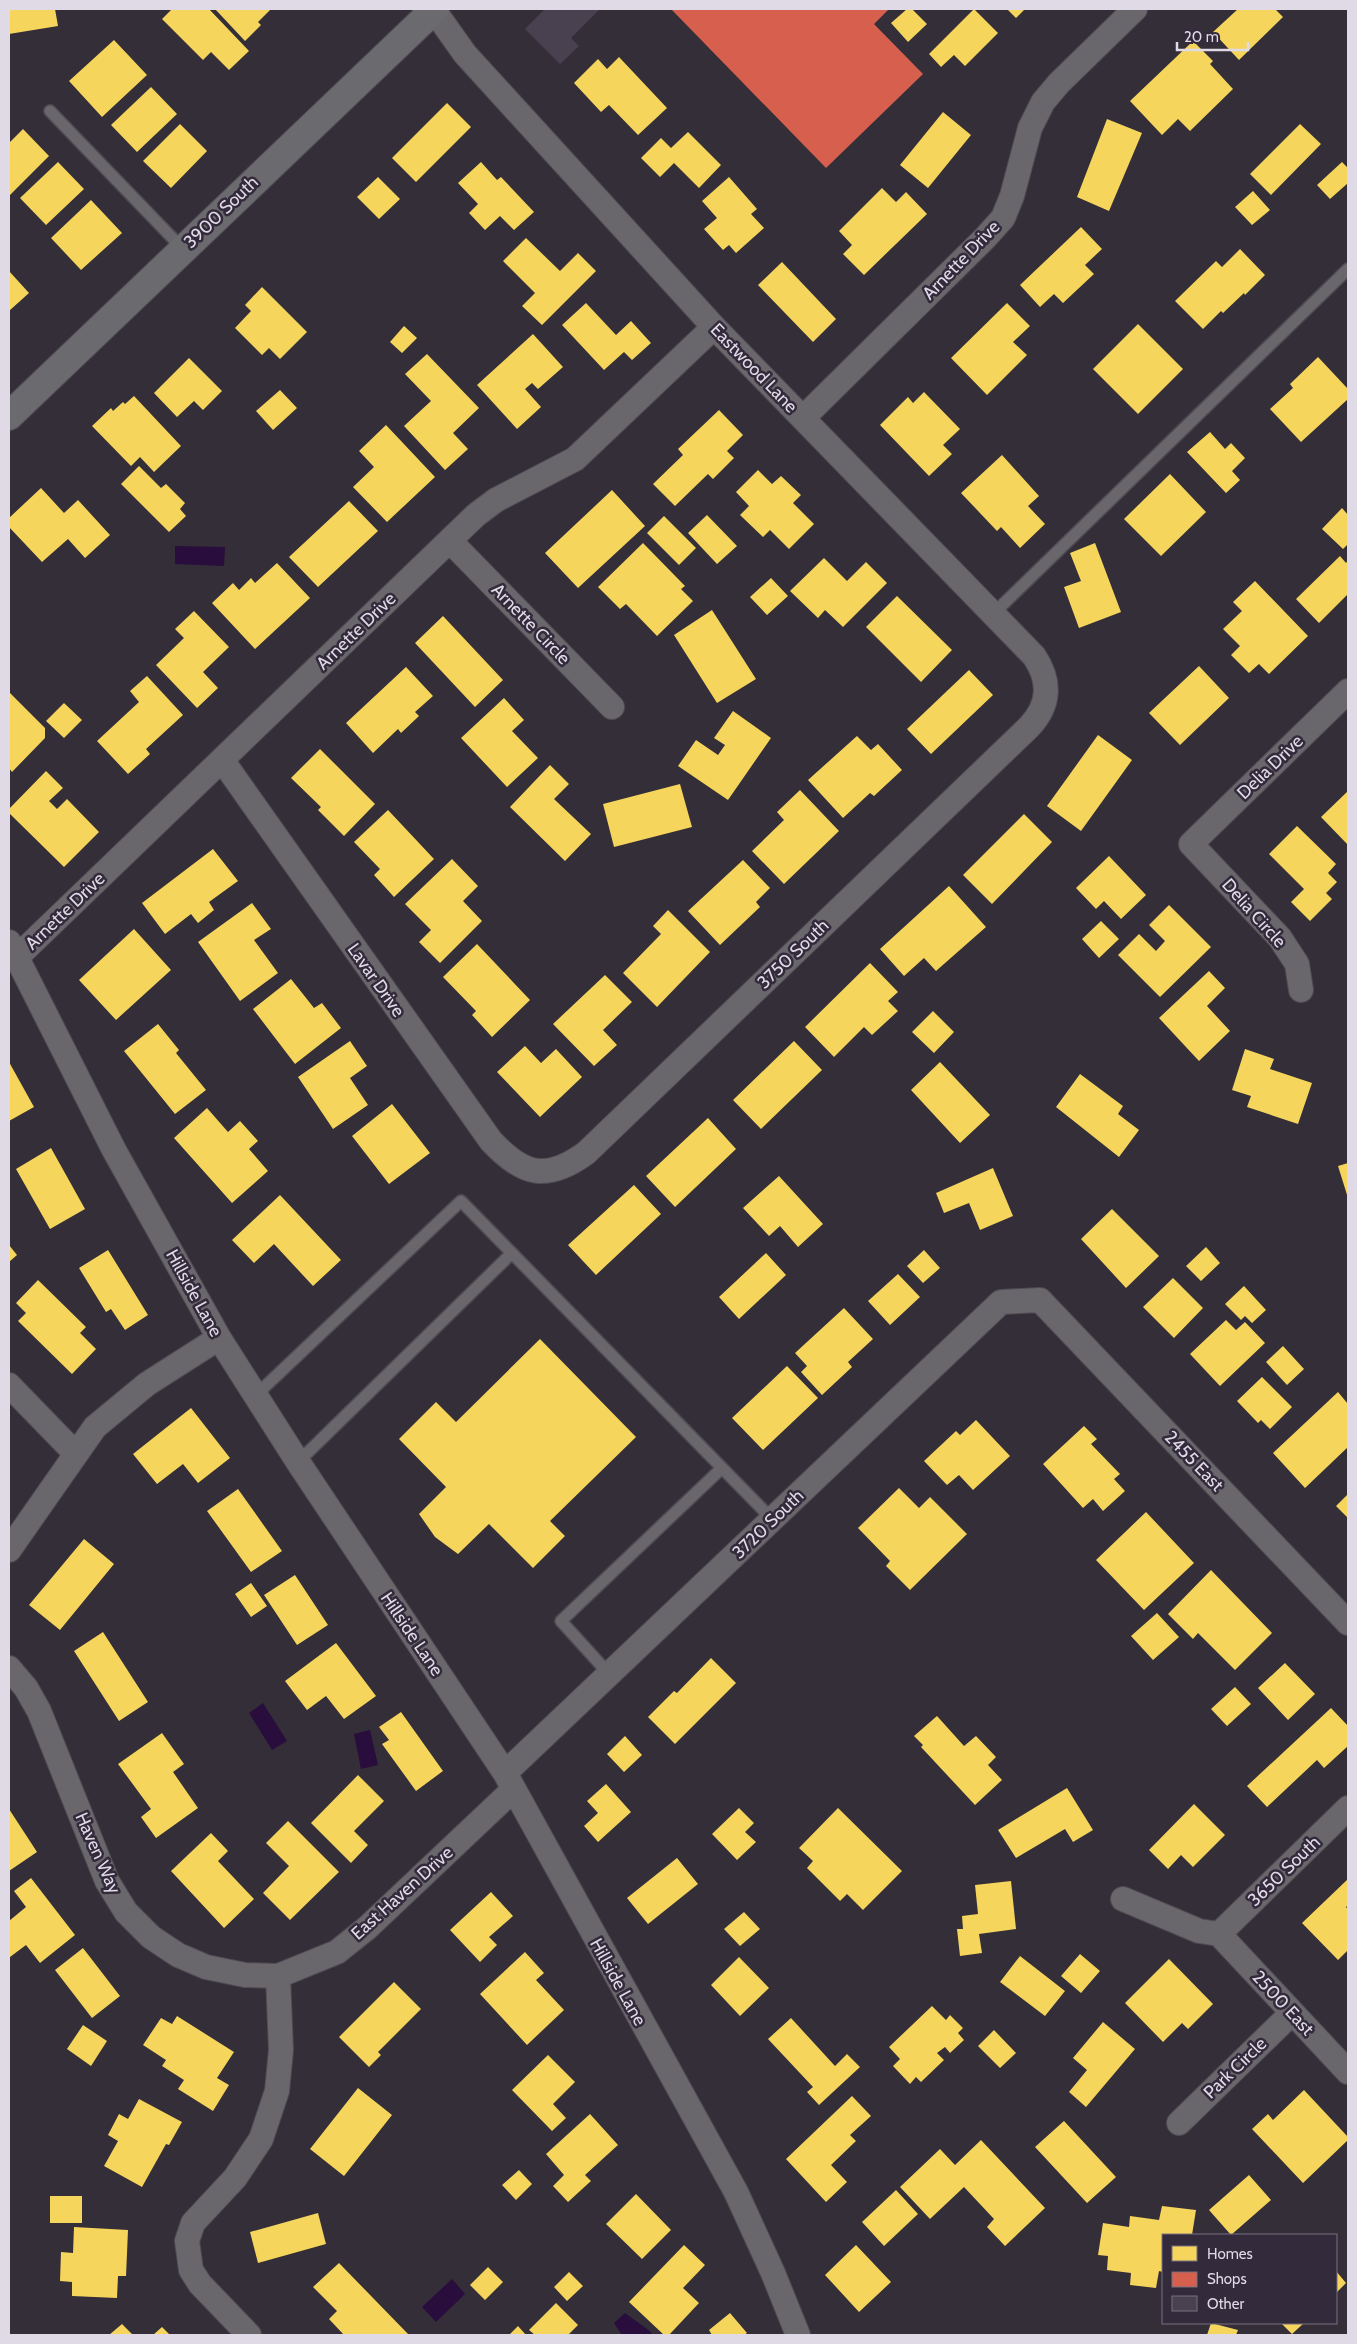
<svg xmlns="http://www.w3.org/2000/svg" width="1357" height="2344" viewBox="0 0 1357 2344" font-family="Cabin,sans-serif">
	<style>
		.water { fill: #290d3c }
		.homes { fill: #f6d55c }
		.shops { fill: #d6604d }
		.building { fill: #494150 }
		.lines { fill: none; stroke-linecap: round; stroke-linejoin: round }
		.service-casing { stroke: #4f4a53; stroke-width: 14 }
		.minor-casing { stroke: #4f4a53; stroke-width: 26 }
		.secondary-casing { stroke: #4f4a53; stroke-width: 30 }
		.service { stroke: #69676b; stroke-width: 11 }
		.minor { stroke: #69676b; stroke-width: 24 }
		.secondary { stroke: #6b6a6e; stroke-width: 28 }
		.labels { text-anchor: middle; dominant-baseline: central; stroke-width: 5; stroke-linejoin: round; paint-order: stroke }
		.street-label { font-size: 18px; fill: #dfdae5; stroke: #332a3c }
	</style>
	<rect width="100%" height="100%" fill="#332e38"/>
	<path class="water" d="M175 546 225 547 224 566 175 564Z
		M263 1703 287 1741 272 1750 249 1713Z
		M370 1730 378 1765 361 1769 354 1734Z
		M452 2279 465 2294 436 2322 422 2307Z
		M625 2313 651 2332 652 2335H622L614 2323Z"/>
	<path class="homes" d="M9 9H55L58 26 9 34Z
		M172 9H209L249 51 229 70 211 52 203 60 162 19Z
		M215 9H268L270 10 258 22 261 25 245 41Z
		M907 9H912L927 24 908 42 891 23Z
		M974 9 998 33 965 66 954 55 941 67 929 54Z
		M1007 9H1025L1016 18Z
		M1238 9H1275L1283 17 1239 60 1213 32Z
		M114 40 147 75 102 117 69 81Z
		M1193 41 1213 61 1210 64 1233 89 1190 131 1178 119 1162 135 1130 101Z
		M619 57 667 108 638 135 609 105 601 112 574 83 598 59 607 69Z
		M151 87 177 114 137 152 111 125Z
		M447 103 471 127 416 182 392 158Z
		M943 112 971 135 928 188 900 165Z
		M1107 119 1142 133 1109 211 1077 197Z
		M180 124 207 151 171 188 143 161Z
		M1300 124 1321 144 1271 195 1250 174Z
		M23 129 49 156 9 196V143Z
		M688 132 721 165 699 188 674 163 660 177 641 158 661 138 671 148Z
		M58 162 84 189 46 225 20 198Z
		M481 162 497 180 501 177 534 212 514 230 500 216 485 230 469 213 478 204 458 183Z
		M1342 162 1348 168V183L1330 199 1317 185Z
		M378 177 400 199 379 219 357 197Z
		M729 177 757 209 751 214 764 228 736 253 729 245 723 250 704 229 717 218 702 201Z
		M882 188 896 202 906 192 927 214 864 275 843 254 852 245 839 231Z
		M1253 191 1270 210 1252 225 1235 207Z
		M91 200 122 233 81 270 51 238Z
		M1081 227 1102 249 1085 265 1094 274 1063 303 1054 294 1040 307 1020 285Z
		M526 238 560 271 578 253 596 271 542 325 522 306 535 293 503 261Z
		M1240 249 1265 275 1245 295 1244 293 1223 313 1221 311 1203 329 1175 301 1216 261 1222 267Z
		M782 262 836 319 813 342 758 285Z
		M9 271 29 293 9 311Z
		M262 287 307 332 280 359 269 348 262 355 235 328 251 311 245 305Z
		M586 303 616 335 631 321 651 343 632 360 624 352 604 370 562 325Z
		M1007 303 1030 326 1013 342 1027 355 987 395 951 358Z
		M1138 324 1183 369 1138 414 1093 369Z
		M404 326 417 338 402 353 390 342Z
		M533 334 563 367 538 389 532 383 525 389 541 407 517 429 477 385Z
		M427 354 479 408 453 433 468 449 445 470 404 426 431 401 405 374Z
		M1318 357 1348 389V399L1301 442 1270 409 1293 388 1290 384Z
		M189 358 222 391 203 410 194 401 177 417 154 393Z
		M280 390 297 408 273 430 256 411Z
		M924 392 960 429 943 445 952 454 929 476 880 425 908 397 913 403Z
		M134 396 181 446 154 472 140 457 131 466 92 426 111 408 113 411 123 402 125 404Z
		M719 410 743 435 727 451 734 458 713 479 708 474 675 506 653 484 683 455 678 449Z
		M386 425 435 477 387 522 353 487 374 467 359 451Z
		M1210 432 1225 449 1231 443 1245 458 1232 471 1240 480 1226 493 1187 452Z
		M1002 455 1039 496 1028 506 1045 524 1020 548 1001 527 997 531 961 493Z
		M139 466 161 488 166 484 185 503 180 509 186 516 169 532 121 484Z
		M758 470 772 484 781 476 801 495 793 503 814 524 789 549 770 530 763 537 740 515 749 506 736 492Z
		M1170 474 1206 512 1161 556 1124 519Z
		M41 488 64 513 78 500 110 535 85 558 68 539 42 562 9 527V518Z
		M612 490 645 526 578 588 545 553Z
		M349 501 378 531 318 587 289 557Z
		M1342 508 1348 515V544L1343 549 1322 529Z
		M707 515 737 546 717 564 688 533Z
		M664 516 696 548 679 565 647 533Z
		M643 543 685 586 681 589 693 601 657 636 626 604 620 609 598 587Z
		M1095 543 1121 612 1079 628 1064 587 1081 581 1070 553Z
		M1340 556 1346 563 1348 560V594L1319 623 1296 599Z
		M824 558 847 581 866 562 887 583 843 627 825 610 818 618 790 591Z
		M277 563 310 598 255 649 212 603 233 583 239 590 251 578 255 583Z
		M771 578 788 596 767 615 750 597Z
		M1255 581 1308 636 1269 674 1259 664 1249 673 1231 655 1240 646 1223 629 1242 611 1233 602Z
		M897 596 952 650 921 682 866 627Z
		M712 610 756 679 717 703 674 635Z
		M194 611 229 647 203 672 218 688 197 708 156 665 184 638 175 629Z
		M443 616 503 680 475 707 415 643Z
		M1199 666 1229 698 1180 745 1149 713Z
		M406 667 433 696 415 712 419 716 401 733 398 729 373 753 346 723Z
		M969 670 993 695 931 754 907 729Z
		M147 676 183 715 146 749 150 754 128 774 97 741 139 702 130 691Z
		M9 692 45 728V738L12 772 9 768Z
		M504 698 524 720 512 731 538 758 507 787 461 738Z
		M64 703 82 720 64 738 46 721Z
		M733 711 771 738 728 800 678 766 696 740 718 755 725 745 714 738Z
		M1098 735 1132 760 1081 831 1047 806Z
		M857 736 871 750 878 744 902 770 874 796 870 793 843 818 808 780Z
		M320 749 375 804 344 836 318 810 321 807 291 778Z
		M550 765 569 784 554 799 591 834 565 861 510 807Z
		M46 771 63 788 49 801 57 809 67 799 99 832 64 867 9 813V809Z
		M680 784 692 827 614 847 603 804Z
		M800 790 839 831 784 884 752 851 784 820 777 812Z
		M1348 791V845L1321 817Z
		M388 810 434 859 394 897 374 875 380 869 354 842Z
		M1024 814 1052 842 992 904 963 875Z
		M1297 826 1336 864 1328 873 1337 882 1326 893 1332 899 1310 921 1291 902 1304 889 1269 854Z
		M213 849 238 881 209 902 214 910 198 923 191 914 165 934 142 903Z
		M1109 856 1146 895 1121 919 1104 901 1096 909 1076 888Z
		M452 859 478 886 463 901 482 921 440 963 419 942 431 930 405 904Z
		M743 860 770 888 756 902 760 907 720 945 688 911Z
		M949 886 986 927 936 971 924 958 904 976 880 949Z
		M252 903 271 929 254 940 278 973 240 1001 198 942Z
		M1169 905 1211 947 1160 997 1118 955 1139 934 1156 951 1165 941 1149 925Z
		M668 910 710 952 657 1007 623 973 661 934 653 926Z
		M1101 921 1119 939 1099 958 1082 939Z
		M134 929 171 970 116 1020 79 980Z
		M477 944 530 1000 492 1037 472 1015 476 1011 443 977Z
		M870 963 898 992 888 1001 898 1011 872 1035 864 1027 834 1057 805 1027Z
		M1209 971 1225 988 1207 1006 1230 1031 1199 1061 1159 1018Z
		M605 975 632 1002 603 1030 617 1045 594 1066 553 1024Z
		M291 979 314 1008 322 1003 341 1028 295 1064 253 1009Z
		M933 1011 954 1032 934 1053 912 1032Z
		M158 1024 179 1050 176 1053 206 1090 175 1114 124 1051Z
		M350 1041 367 1066 350 1078 368 1105 333 1129 298 1077Z
		M794 1041 822 1070 761 1129 733 1100Z
		M525 1046 541 1063 556 1049 582 1077 540 1117 497 1072Z
		M1245 1049 1274 1059 1270 1069 1312 1083 1298 1124 1247 1107 1251 1096 1232 1090Z
		M9 1062 34 1107 9 1121Z
		M940 1062 990 1115 960 1143 911 1090Z
		M1080 1074 1123 1106 1118 1114 1139 1130 1119 1157 1056 1107Z
		M392 1104 430 1153 389 1184 352 1136Z
		M207 1108 228 1132 240 1121 258 1141 249 1149 268 1171 232 1203 174 1138Z
		M708 1118 736 1149 675 1207 646 1176Z
		M51 1148 85 1209 50 1229 16 1169Z
		M1348 1163V1198L1338 1166Z
		M993 1168 1013 1216 980 1230 969 1203 944 1213 936 1193Z
		M779 1176 823 1224 798 1247 780 1226 769 1236 743 1208Z
		M634 1185 661 1214 596 1275 568 1245Z
		M280 1195 341 1260 313 1286 274 1244 254 1263 232 1240Z
		M1112 1209 1159 1256 1126 1288 1081 1239Z
		M9 1245 17 1255 9 1262Z
		M1206 1247 1220 1263 1201 1281 1186 1266Z
		M108 1250 148 1315 125 1330 111 1309 106 1312 79 1268Z
		M924 1250 940 1268 923 1283 907 1266Z
		M766 1253 786 1275 739 1319 719 1297Z
		M898 1274 920 1297 890 1325 868 1301Z
		M1173 1278 1203 1308 1174 1338 1143 1307Z
		M38 1280 86 1327 80 1333 96 1349 72 1374 18 1321 26 1313 16 1303Z
		M1244 1286 1266 1310 1252 1323 1245 1316 1241 1320 1225 1304Z
		M844 1308 873 1339 848 1362 852 1367 822 1395 801 1372 807 1366 795 1353Z
		M1226 1320 1236 1330 1245 1322 1265 1343 1220 1386 1190 1354Z
		M540 1339 636 1437 550 1521 565 1536 533 1568 489 1524 458 1554 435 1537 419 1514 446 1487 399 1439 436 1402 456 1422Z
		M1283 1346 1304 1369 1287 1385 1266 1362Z
		M787 1366 818 1398 763 1450 732 1418Z
		M1262 1377 1292 1407 1270 1429 1261 1420 1258 1423 1237 1401Z
		M1338 1392 1348 1404V1447L1305 1488 1273 1453Z
		M191 1408 230 1458 198 1483 183 1464 157 1484 133 1454Z
		M976 1420 1010 1456 973 1490 959 1475 947 1485 924 1461 956 1431 960 1435Z
		M1084 1426 1097 1439 1091 1444 1120 1474 1114 1479 1125 1491 1103 1511 1093 1499 1083 1508 1043 1464Z
		M899 1488 919 1508 930 1497 967 1534 910 1590 886 1566 890 1561 858 1528Z
		M238 1489 282 1551 251 1572 207 1511Z
		M1348 1494V1518L1336 1506Z
		M1146 1512 1194 1563 1144 1610 1096 1560Z
		M84 1539 114 1564 60 1630 29 1605Z
		M1211 1570 1272 1633 1235 1670 1198 1633 1193 1639 1168 1614Z
		M295 1575 328 1625 297 1645 264 1595Z
		M251 1583 267 1606 251 1617 235 1594Z
		M1157 1613 1179 1637 1153 1660 1131 1636Z
		M103 1632 148 1702 119 1721 74 1651Z
		M336 1643 376 1696 344 1719 326 1696 307 1710 285 1681Z
		M711 1658 736 1683 675 1744 648 1717 674 1691 677 1693Z
		M1285 1663 1315 1694 1288 1720 1258 1688Z
		M1235 1687 1251 1704 1227 1726 1211 1709Z
		M1331 1708 1348 1726V1746L1324 1768 1317 1760 1267 1807 1247 1786Z
		M401 1712 443 1771 416 1791 382 1744 389 1740 379 1727Z
		M937 1716 964 1746 976 1736 996 1757 988 1765 1002 1780 975 1805 921 1747 923 1745 914 1736Z
		M162 1733 184 1764 173 1772 198 1808 156 1838 141 1817 151 1809 118 1764Z
		M625 1736 642 1755 624 1772 607 1754Z
		M358 1775 384 1801 354 1831 368 1845 351 1863 311 1823Z
		M606 1784 631 1812 598 1842 584 1826 598 1813 587 1801Z
		M1067 1788 1093 1830 1073 1842 1065 1829 1016 1858 998 1830Z
		M1194 1804 1225 1835 1193 1867 1181 1855 1168 1869 1149 1850Z
		M739 1808 754 1823 745 1832 756 1842 737 1860 712 1834Z
		M838 1808 902 1871 863 1910 847 1894 840 1901 807 1868 813 1861 799 1848Z
		M9 1809 37 1852 9 1871Z
		M288 1821 339 1872 290 1920 263 1893 289 1866 266 1843Z
		M211 1833 228 1851 218 1861 254 1899 224 1928 171 1871Z
		M677 1858 698 1884 648 1924 627 1898Z
		M31 1878 75 1935 40 1963 26 1945 10 1957 9 1955V1921L26 1907 14 1891Z
		M1348 1879V1905L1346 1907 1348 1910V1950L1338 1960 1302 1923Z
		M1011 1881 1016 1929 979 1934 982 1953 960 1956 957 1929H963L962 1916 978 1914 975 1885Z
		M491 1892 513 1916 489 1937 497 1945 480 1962 450 1930Z
		M744 1912 760 1929 740 1946 724 1929Z
		M83 1948 120 1996 92 2018 55 1970Z
		M525 1952 544 1973 536 1980 564 2010 527 2045 480 1994Z
		M1080 1954 1100 1971 1081 1993 1061 1976Z
		M1020 1956 1065 1991 1045 2016 1000 1982Z
		M739 1957 769 1988 740 2016 711 1985Z
		M1169 1959 1213 2004 1188 2029 1182 2023 1163 2042 1125 2003Z
		M394 1982 421 2009 378 2052 381 2055 369 2067 339 2037Z
		M932 2006 946 2020 950 2015 963 2028 958 2033 964 2040 950 2053 945 2047 937 2053 944 2060 921 2082 916 2077 910 2084 893 2066 900 2059 889 2047Z
		M177 2016 234 2052 217 2078 229 2085 213 2111 178 2089 184 2080 162 2066 166 2060 143 2045 161 2018 172 2024Z
		M791 2018 835 2066 847 2054 860 2067 819 2105 807 2092 813 2087 768 2039Z
		M1103 2022 1135 2049 1086 2107 1069 2092 1087 2070 1073 2058Z
		M83 2025 107 2041 91 2066 67 2049Z
		M994 2030 1016 2053 1000 2068 978 2046Z
		M548 2055 575 2082 553 2104 566 2118 552 2131 512 2090Z
		M358 2088 392 2115 344 2176 310 2149Z
		M1304 2090 1348 2137V2140L1303 2183 1252 2129 1268 2114 1273 2120Z
		M852 2096 871 2116 850 2135 856 2141 831 2165 847 2182 826 2202 786 2159Z
		M139 2099 182 2122 169 2145 166 2144 142 2187 104 2166 118 2141 108 2135 119 2114 128 2119Z
		M590 2114 618 2145 585 2175 591 2181 568 2202 553 2186 564 2175 546 2154Z
		M1064 2121 1116 2177 1087 2203 1035 2147Z
		M981 2140 1045 2208 1005 2246 987 2227 994 2219 964 2187 930 2219 900 2187 940 2149 955 2165Z
		M519 2170 532 2184 516 2200 502 2185Z
		M1249 2175 1271 2200 1231 2235 1209 2210Z
		M896 2190 918 2214 884 2246 862 2222Z
		M636 2194 671 2230 642 2259 606 2224Z
		M50 2196H82V2223H50Z
		M1162 2206 1196 2210 1192 2235H1163V2272L1159 2271 1156 2288 1130 2285 1131 2273 1107 2270 1108 2256 1098 2255 1103 2223 1129 2227 1130 2216 1159 2220Z
		M318 2213 326 2244 258 2263 250 2232Z
		M74 2227 128 2230 126 2276H118L117 2298 72 2296V2282L60 2281 61 2252 73 2253Z
		M684 2245 705 2265 683 2288 699 2303 669 2335H664L629 2302Z
		M856 2245 891 2282 859 2312 825 2275Z
		M339 2263 409 2335H344L329 2319 337 2311 313 2287Z
		M488 2267 503 2282 485 2300 470 2285Z
		M1336 2271 1346 2283 1336 2293Z
		M569 2272 583 2286 567 2301 554 2287Z
		M556 2303 578 2325 568 2335H535L529 2330Z
		M730 2313 747 2333 744 2335H712L709 2330Z
		M1211 2323 1238 2330 1236 2335H1207Z
		M1281 2323H1304L1292 2334Z
		M122 2324 133 2335H109Z
		M518 2326 526 2335H509Z
		M162 2327 170 2335H153Z"/>
	<path class="shops" d="M671 9H889L874 24 923 74 826 168Z"/>
	<path class="building" d="M545 9H600L571 38 579 46 560 64 525 29Z"/>
	<g class="lines">
		<g class="service-casing">
			<path id="service" d="M50 111 183 249
				M993 614 1348 269
				M255 1396 461 1201 772 1519
				M298 1462 512 1253
				M610 1675 561 1621 722 1468"/>
		</g>
		<g class="minor-casing">
			<path id="minor" d="M803 418 985 238 1003 218 1012 196 1030 128 1043 102 1059 83 1135 9
				M450 541 612 707
				M222 760 491 1141C523 1175 546 1182 586 1153L1029 727C1050 705 1051 681 1034 656L714 327 465 54 433 9
				M9 942 114 1150 219 1338 298 1462 505 1773 736 2192 773 2273 798 2335
				M16 958 476 515 496 500 575 459 714 327
				M1301 990 1297 964 1280 938 1191 844 1348 691
				M9 1385 75 1453
				M9 1550 95 1427 147 1384 219 1338
				M9 1668 26 1688 39 1711 107 1881 126 1912 151 1937 178 1955 206 1967 245 1975 278 1976 337 1952 367 1928 513 1790
				M505 1773 1001 1302 1040 1300 1348 1623
				M1123 1899 1199 1931 1219 1934
				M1219 1934 1348 2072
				M1219 1934 1348 1808
				M1179 2123 1292 2013
				M249 2335 200 2284 191 2270 187 2241 193 2223 235 2178 261 2139 277 2091 281 2050 278 1976"/>
		</g>
		<g class="secondary-casing">
			<path id="secondary" d="M9 416 435 9"/>
		</g>
		<use href="#service" class="service"/>
		<use href="#minor" class="minor"/>
		<use href="#secondary" class="secondary"/>
	</g>
	<g class="labels">
		<g class="street-label">
			<text transform="translate(221 212) rotate(-44)">3900 South</text>
			<text transform="translate(961 260) rotate(-46)">Arnette Drive</text>
			<text transform="translate(754 368) rotate(46)">Eastwood Lane</text>
			<text transform="translate(531 624) rotate(46)">Arnette Circle</text>
			<text transform="translate(356 631) rotate(-44)">Arnette Drive</text>
			<text transform="translate(1270 767) rotate(-44)">Delia Drive</text>
			<text transform="translate(65 911) rotate(-44)">Arnette Drive</text>
			<text transform="translate(1254 913) rotate(48)">Delia Circle</text>
			<text transform="translate(793 954) rotate(-44)">3750 South</text>
			<text transform="translate(376 980) rotate(55)">Lavar Drive</text>
			<text transform="translate(194 1293) rotate(61)">Hillside Lane</text>
			<text transform="translate(1194 1461) rotate(46)">2455 East</text>
			<text transform="translate(768 1524) rotate(-44)">3720 South</text>
			<text transform="translate(412 1634) rotate(56)">Hillside Lane</text>
			<text transform="translate(98 1853) rotate(66)">Haven Way</text>
			<text transform="translate(1284 1871) rotate(-44)">3650 South</text>
			<text transform="translate(402 1893) rotate(-42)">East Haven Drive</text>
			<text transform="translate(618 1982) rotate(61)">Hillside Lane</text>
			<text transform="translate(1283 2003) rotate(47)">2500 East</text>
			<text transform="translate(1235 2068) rotate(-44)">Park Circle</text>
		</g>
	</g>
	<rect width="1357" height="2344" fill="none" stroke="#dfdae5" stroke-width="20"/>
	<rect x="1162" y="2234" width="175" height="90" fill="#332a3c" stroke="#787080"/>
	<rect x="1172" y="2246" width="25" height="15" fill="#f6d55c" stroke="#787080"/>
	<text x="1207" y="2259" font-size="15" fill="#dfdae5">Homes</text>
	<rect x="1172" y="2272" width="25" height="15" fill="#d6604d" stroke="#787080"/>
	<text x="1207" y="2284" font-size="15" fill="#dfdae5">Shops</text>
	<rect x="1172" y="2296" width="25" height="15" fill="#494150" stroke="#787080"/>
	<text x="1207" y="2309" font-size="15" fill="#dfdae5">Other</text>
	<path d="M1177 42v8h71v-8" fill="none" stroke="#dfdae5" stroke-width="2.5"/>
	<text x="1184" y="42" font-size="15" fill="#dfdae5" stroke="#332a3c" stroke-width="4" paint-order="stroke">20 m</text>
</svg>
